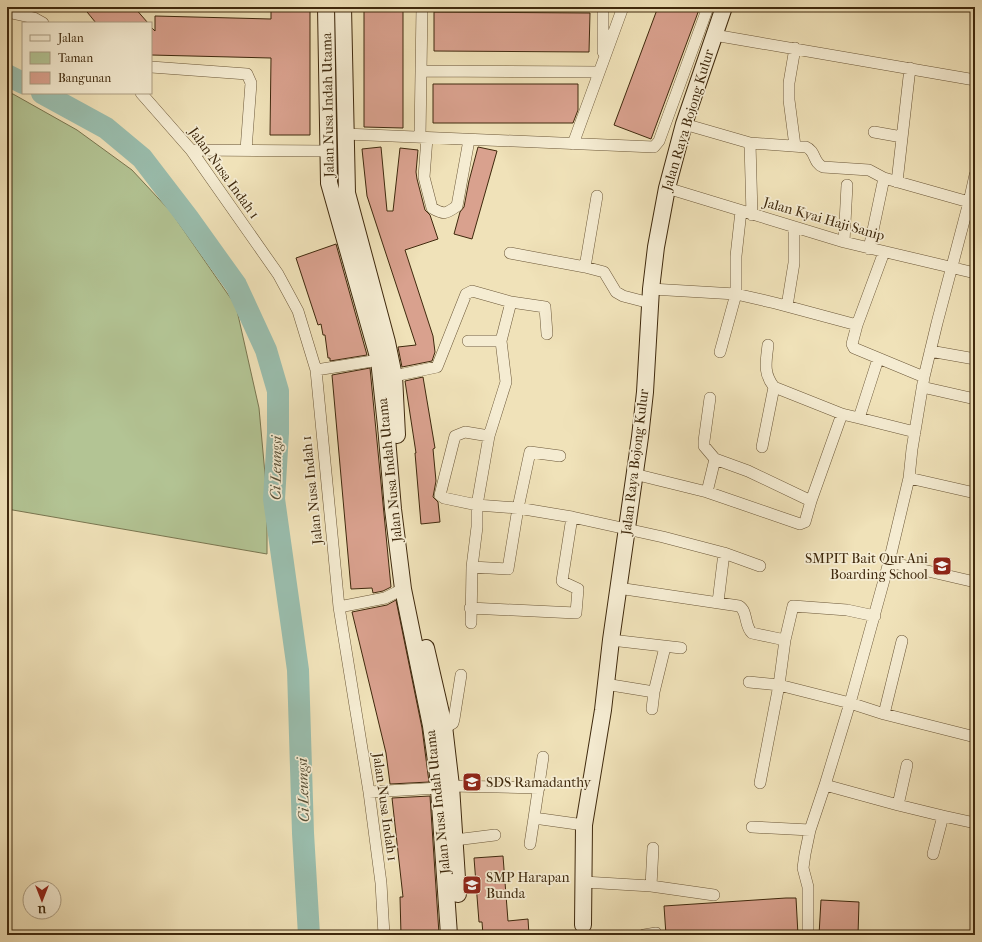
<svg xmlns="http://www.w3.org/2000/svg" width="982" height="942" viewBox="0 0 982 942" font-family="'IM FELL French Canon',serif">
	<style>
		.green { fill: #b3c494; stroke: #797650 }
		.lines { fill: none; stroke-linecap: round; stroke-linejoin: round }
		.river { stroke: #9abeae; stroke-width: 22 }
		.building { fill: #d9a18e; stroke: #3f290d }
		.street-casing { stroke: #6b5738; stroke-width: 12 }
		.secondary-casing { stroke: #3f290d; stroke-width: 18 }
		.street { stroke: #f5ecd2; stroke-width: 11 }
		.secondary { stroke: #f5ecd2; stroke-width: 16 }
		.labels { text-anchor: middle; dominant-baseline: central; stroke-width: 3.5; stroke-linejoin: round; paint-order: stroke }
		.street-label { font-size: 14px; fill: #3f290d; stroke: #f5ecd2 }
		.poi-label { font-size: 14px; fill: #3f290d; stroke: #f5ecd2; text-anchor: start }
		.water-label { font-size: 15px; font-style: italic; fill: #564e35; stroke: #f5ecd2 }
	</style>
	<rect width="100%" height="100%" fill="#f0e2b9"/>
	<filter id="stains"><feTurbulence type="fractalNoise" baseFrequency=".005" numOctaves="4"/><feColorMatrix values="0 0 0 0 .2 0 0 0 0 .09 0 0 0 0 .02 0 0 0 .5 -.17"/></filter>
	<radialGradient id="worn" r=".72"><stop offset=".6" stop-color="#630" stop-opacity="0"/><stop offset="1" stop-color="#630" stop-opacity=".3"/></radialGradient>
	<path class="green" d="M7 93 13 94 77 130 132 170 171 212 236 306 259 408 267 496V554L7 509Z"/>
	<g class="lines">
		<path class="river" d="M7 75 23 83
			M42 93 106 128 142 158 188 218 236 285 266 350 278 391V433L274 499 298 670 303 833 309 935"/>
	</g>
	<path class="building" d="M83 7H134L148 23H96Z
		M271 7H310V135H270L271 58 151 55V27L155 31V16L271 19Z
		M364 7H403V128L364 127Z
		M658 7H700L651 139 614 125Z
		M434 12 590 13 589 52 434 51Z
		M433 84H578V110L573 123H433Z
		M381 147 387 211H393L400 148 418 150 416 172 417 179 425 210 430 215 438 239 405 250 433 336 435 352 432 361 402 367 398 347 416 345 367 196 364 168 362 149Z
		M478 147 497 151 472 239 454 234 460 212 464 207 469 181Z
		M336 244 367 355 330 361V358H328L325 335H323L321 324 318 325 296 258Z
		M370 368 391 587 383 591 373 593 372 588 351 589 332 375Z
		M423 377 435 448 433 449 436 481 433 497 438 502 440 522 421 524 415 453H416L405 381Z
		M396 600 422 728 429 782 390 784 386 753 352 612 387 605Z
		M430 796 439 934 401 935 400 897H403L392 798Z
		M503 856 508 921 528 919 529 935H483L482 922H479L474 858Z
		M786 898H796L798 935H666L664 906Z
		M821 900 859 902 858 935H819Z"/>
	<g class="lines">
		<g class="street-casing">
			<path id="street" d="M603 7V52
				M7 12 34 18 43 23
				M714 35 975 80
				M151 67 247 74 251 83 246 150
				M421 71 599 72
				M141 93 191 150 278 274 298 311 316 370 339 607 369 792 381 883 384 935
				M684 124 750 143
				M874 132 902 137
				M345 134 654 147 659 141 708 7
				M420 137 422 7
				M427 138 424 177 432 208C444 215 446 214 457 206L469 140
				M573 144 623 7
				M795 146 789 100V83L795 48
				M191 150 328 151
				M897 182 910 68
				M667 188 844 242 975 273
				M752 215 750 143 806 147C816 151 813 163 823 167L869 170 884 178 969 202
				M844 242 847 185
				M869 249 884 178
				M884 252 857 325 852 344 854 348 924 377
				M510 253 585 267 604 272 616 292 623 296 650 303
				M585 267 597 196
				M651 289 736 294 775 303 857 325
				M511 302 545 307 547 334
				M787 306 794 263V227
				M468 341H501
				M768 345C766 362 763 373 774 387
				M930 351 975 359
				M720 352 736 294V256L741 211
				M878 359 859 418 915 432
				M316 370 379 360
				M394 376 437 367 466 294 472 291 511 302 501 341 506 382 489 436 477 505V527L472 567 471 623
				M922 387 975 399
				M710 398 704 441V446L715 459 748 471 811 501
				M489 436 465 432 455 436 440 495 444 498 477 505 518 508 572 517 663 537 724 553 760 566
				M762 447 774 387 842 414 859 418
				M715 459 707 492 800 524 805 522 811 501 842 414
				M634 474 707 492
				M909 478 975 493
				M889 562 975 582
				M472 567 508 569 518 508 530 452 560 456
				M618 588 739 606C748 611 744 626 752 633L785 640
				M718 602 724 553
				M339 607 385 598 403 589
				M470 608 576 613 578 589 563 582 562 581 572 517
				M611 640 681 648
				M749 682 779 685 850 703 884 714 975 737
				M605 684 654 692 652 709
				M654 692 665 647
				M884 714 902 641
				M444 726H448L453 723 454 719 461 675
				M543 757 534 818 584 825
				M760 783 779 685 785 640 793 606 847 610 875 616
				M825 785 898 805 907 765
				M451 786 539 788
				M369 792 439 788
				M898 805 943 816 933 854
				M943 816 975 823
				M752 827 810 830
				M455 840 495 835
				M530 844 534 818
				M584 882 651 886 714 895
				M651 886 653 848
				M644 935 656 933 657 935
				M808 935V887L803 868 805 854 810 830 825 785 850 703 889 562 909 478 912 449 924 377 937 323 969 202 975 175"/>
		</g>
		<g class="secondary-casing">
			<path id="secondary" d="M326 7 329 183 379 360 386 426 393 509 403 589 431 726 438 775 449 935
				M343 7 347 193 387 342 394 376 397 435
				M426 648 444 726 451 786 458 894
				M583 925 584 825 603 710 611 640 640 437 645 392 651 289 656 247 667 188 684 124 724 7"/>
		</g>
		<use href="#street" class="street"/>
		<use href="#secondary" class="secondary"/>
	</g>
	<defs>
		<g id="school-square" transform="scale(1)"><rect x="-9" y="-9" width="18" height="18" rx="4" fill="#8f2418" stroke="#f5ecd2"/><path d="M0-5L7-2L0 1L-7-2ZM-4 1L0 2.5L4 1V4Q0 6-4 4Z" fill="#fff"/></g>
	</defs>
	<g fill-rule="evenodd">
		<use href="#school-square" x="942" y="566"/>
		<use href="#school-square" x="472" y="782"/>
		<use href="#school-square" x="472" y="885"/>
	</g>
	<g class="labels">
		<g class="street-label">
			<text transform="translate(328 105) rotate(-91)">Jalan Nusa Indah Utama</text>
			<text transform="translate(688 120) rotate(-73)">Jalan Raya Bojong Kulur</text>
			<text transform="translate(224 173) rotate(54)">Jalan Nusa Indah 1</text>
			<text transform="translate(824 219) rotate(16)">Jalan Kyai Haji Sanip</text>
			<text transform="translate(635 462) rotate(-83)">Jalan Raya Bojong Kulur</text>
			<text transform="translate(390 470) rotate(-96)">Jalan Nusa Indah Utama</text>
			<text transform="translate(312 490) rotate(-96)">Jalan Nusa Indah 1</text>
			<text transform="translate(438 802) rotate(-96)">Jalan Nusa Indah Utama</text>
			<text transform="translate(385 807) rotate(82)">Jalan Nusa Indah 1</text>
		</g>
		<g class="poi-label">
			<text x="928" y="558" text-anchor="end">SMPIT Bait Qur Ani<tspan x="928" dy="16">Boarding School</tspan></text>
			<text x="486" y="782">SDS Ramadanthy</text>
			<text x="486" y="877">SMP Harapan<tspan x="486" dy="16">Bunda</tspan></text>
		</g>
		<g class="water-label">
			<text transform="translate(276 468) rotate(-89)">Ci Leungsi</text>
			<text transform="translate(303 790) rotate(-92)">Ci Leungsi</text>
		</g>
	</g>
	<rect width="982" height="942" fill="none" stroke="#f0e2b9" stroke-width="24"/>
	<rect x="8" y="8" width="966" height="926" fill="none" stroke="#3f290d" stroke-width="2"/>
	<rect x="12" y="12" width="958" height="918" fill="none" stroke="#3f290d"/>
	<rect x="22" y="22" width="130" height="72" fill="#f5ecd2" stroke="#ac9e83"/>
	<rect x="30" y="35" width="20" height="6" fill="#f5ecd2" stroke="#ac9e83"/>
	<text x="58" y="42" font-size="12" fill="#3f290d">Jalan</text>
	<rect x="30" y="52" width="20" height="12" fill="#b3c494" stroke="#ac9e83"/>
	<text x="58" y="62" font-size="12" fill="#3f290d">Taman</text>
	<rect x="30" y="72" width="20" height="12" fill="#d9a18e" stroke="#ac9e83"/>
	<text x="58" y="82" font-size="12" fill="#3f290d">Bangunan</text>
	<g transform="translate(42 900) rotate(180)"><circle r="19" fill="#f5ecd2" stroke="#ac9e83"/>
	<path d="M0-3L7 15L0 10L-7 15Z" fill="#8f2418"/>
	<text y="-6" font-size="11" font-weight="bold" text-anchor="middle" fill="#3f290d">U</text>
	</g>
	<rect width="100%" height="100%" filter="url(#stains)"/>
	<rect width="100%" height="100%" fill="url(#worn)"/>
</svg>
